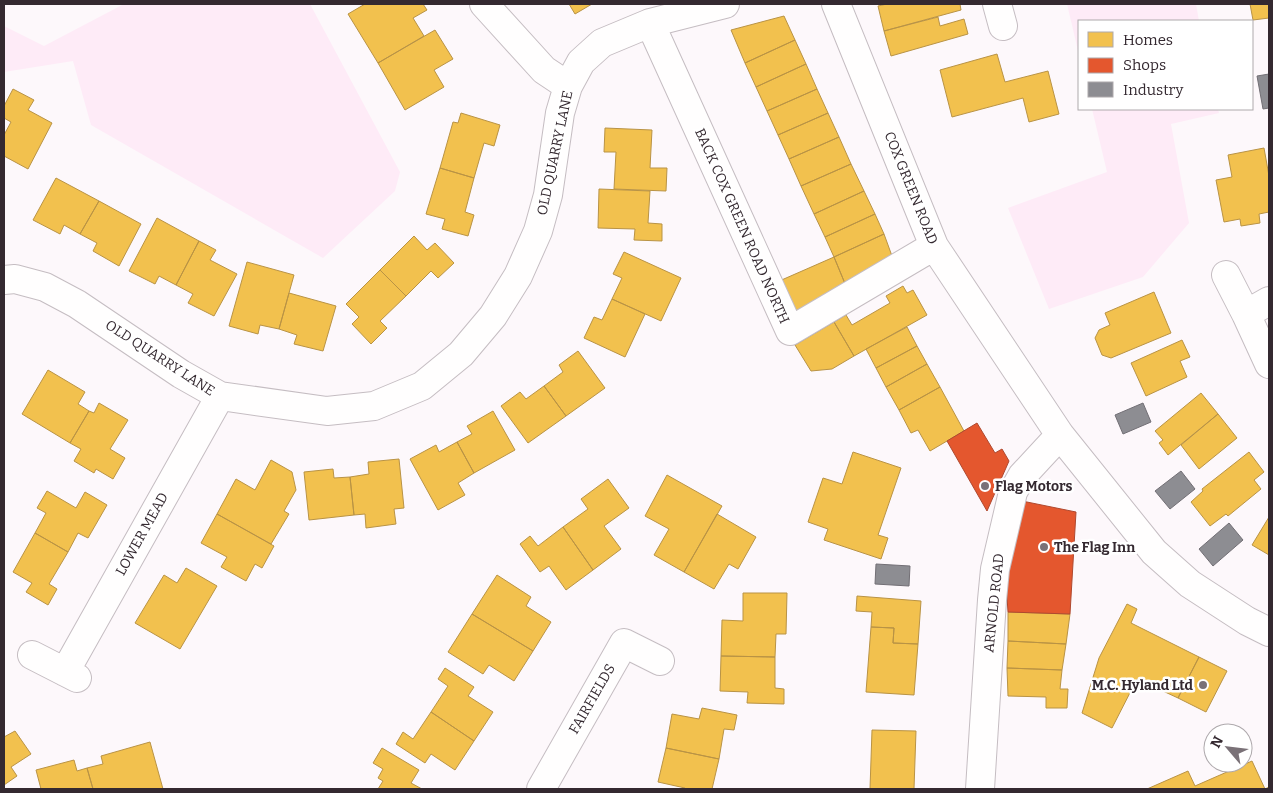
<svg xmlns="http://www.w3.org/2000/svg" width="1273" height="793" viewBox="0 0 1273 793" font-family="Bitter,serif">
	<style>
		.green { fill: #feebf7 }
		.homes { fill: #f2c14e; stroke: #b99345 }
		.shops { fill: #e4572e; stroke: #af492f }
		.industry { fill: #8d8d92; stroke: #726f75 }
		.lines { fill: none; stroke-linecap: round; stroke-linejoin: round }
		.minor-casing { stroke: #c5bdc2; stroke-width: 30 }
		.minor { stroke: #fffefe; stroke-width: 28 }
		.poi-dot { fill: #7a7177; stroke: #fff; stroke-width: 2 }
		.labels { text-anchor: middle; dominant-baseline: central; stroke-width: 5; stroke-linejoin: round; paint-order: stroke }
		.street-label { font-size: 14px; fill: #342930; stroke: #fff }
		.poi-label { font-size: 14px; font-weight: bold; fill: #342930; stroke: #fff; text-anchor: start }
	</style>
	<rect width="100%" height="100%" fill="#fdf8fb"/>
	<path class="green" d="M124 4H310L400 172 395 191 323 258 91 125 73 61 4 72V26L44 46Z
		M1067 4H1196L1199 21H1079V55Z
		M1092 109H1218L1219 113 1171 124 1189 223 1143 277 1049 309 1008 208 1107 172Z"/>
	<path class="homes" d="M365 4H423L427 10 413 18 424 36 378 63 348 14Z
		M569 4H592L575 14Z
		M887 4H960L961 10 884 31 878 6Z
		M1250 4H1269V18L1253 20Z
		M784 16 795 40 745 63 731 30Z
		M938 17 940 26 964 19 968 34 891 56 884 31Z
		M435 30 453 59 434 70 444 87 405 110 378 63Z
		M795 40 806 64 756 87 745 63Z
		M997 54 1005 82 1048 71 1059 114 1029 122 1023 98 952 117 940 70Z
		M806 64 817 89 767 111 756 87Z
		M13 89 34 100 28 110 52 123 28 169 4 156V135L11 122 4 118V106Z
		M817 89 828 113 778 135 767 111Z
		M461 113 500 125 494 146 484 143 474 178 440 168 453 122 458 123Z
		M828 113 839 137 789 159 778 135Z
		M605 128 652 130 650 168H667L666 191 614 189 616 152H604Z
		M839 137 851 164 801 186 789 159Z
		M1264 148 1269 176V212L1259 214 1260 223 1241 226 1240 219 1224 222 1216 180 1232 177 1228 155Z
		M851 164 864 191 814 214 801 186Z
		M440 168 474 178 465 212 474 215 468 236 442 229 445 219 426 214Z
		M56 178 99 201 80 234 64 225 60 234 33 220Z
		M599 189 650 191 648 223 662 224V241L634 240 635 229 598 228Z
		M864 191 875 214 825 237 814 214Z
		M99 201 141 224 119 266 93 251 97 243 80 234Z
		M875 214 884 234 834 257 825 237Z
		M157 218 199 241 176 285 159 276 155 284 129 271Z
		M884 234 892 256 846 286 834 257Z
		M414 236 427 250 435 243 454 263 438 278 431 271 406 296 380 270Z
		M199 241 216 250 210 260 237 274 214 316 188 303 193 294 176 285Z
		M624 252 681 278 661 321 612 299 622 278 613 274Z
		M834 257 846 286 790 317 777 282Z
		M247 262 294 275 279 329 260 325 258 334 229 326Z
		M380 270 406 296 380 321 387 328 371 344 352 324 359 317 346 304Z
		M903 286 907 293 913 290 927 315 854 356 834 322 846 315 852 325 890 303 886 296Z
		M1154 292 1171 333 1111 358 1102 355 1095 338 1099 330 1110 325 1105 313Z
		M289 293 336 306 323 351 294 344 297 335 279 329Z
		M612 299 645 314 625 357 584 338 594 317 602 320Z
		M834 322 854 356 832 369 811 371 795 345Z
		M907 327 917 346 876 368 866 349Z
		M1182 340 1190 357 1180 361 1187 377 1146 396 1131 363Z
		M917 346 927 364 886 387 876 368Z
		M578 351 605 388 566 416 544 386 563 372 559 365Z
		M927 364 940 387 899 410 886 387Z
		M48 370 85 392 78 404 89 411 70 443 22 414Z
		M544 386 566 416 528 443 501 406 520 392 526 399Z
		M940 387 964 431 930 451 918 430 911 433 899 410Z
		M1201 393 1218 414 1168 455 1159 443 1163 440 1155 431Z
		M99 403 128 420 110 449 125 458 113 479 96 469 94 473 74 461 81 449 70 443 89 411 94 413Z
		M493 411 515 450 474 473 457 442 472 434 467 426Z
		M1218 414 1237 438 1199 469 1181 445Z
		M457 442 474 473 458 483 465 495 438 510 410 459 436 445 439 452Z
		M853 452 901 468 878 535 888 538 881 559 824 540 828 529 808 522 823 478 842 484Z
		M1249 452 1264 472 1254 480 1261 489 1228 516 1226 514 1210 526 1191 502 1203 491 1202 489Z
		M399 459 404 508 394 509 396 524 366 528 365 514 354 515 350 477 369 474 368 462Z
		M271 460 292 472 296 490 284 511 289 514 271 544 217 514 236 479 255 490Z
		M333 469 334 478 350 477 354 515 309 520 304 472Z
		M667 475 722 506 684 572 654 555 669 529 645 516Z
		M608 479 629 508 604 526 621 549 593 570 563 527 588 509 581 499Z
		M47 491 76 508 85 492 107 505 88 538 78 533 68 552 35 533 46 513 37 508Z
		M217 514 274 546 262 568 255 564 246 581 221 567 227 557 201 543Z
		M717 514 756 537 738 569 729 564 714 589 684 572Z
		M1269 517V555L1252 545Z
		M563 527 593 570 566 590 549 566 540 572 520 544 530 536 538 546Z
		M35 533 68 552 49 584 57 589 48 605 26 592 32 583 13 572Z
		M186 568 217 586 180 649 135 623 164 575 177 583Z
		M497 575 531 597 526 606 551 622 533 651 472 614Z
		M743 593H787L786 634H776L775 657 721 656 722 620 743 621Z
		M857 596 921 601 918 644 893 643 894 628 871 627 872 612 856 611Z
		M1127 604 1137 609 1131 623 1199 657 1178 698 1137 679 1112 728 1082 713 1099 658Z
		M1008 612 1070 614 1066 644 1008 641Z
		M472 614 533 651 514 681 489 665 483 674 448 652Z
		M871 627 894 628 893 643 918 644 914 695 866 692Z
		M1008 641 1066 644 1062 670 1007 668Z
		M721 656 775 657V688L784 689V704L747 703 748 692 720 691Z
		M1199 657 1227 671 1206 712 1178 698Z
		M445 668 474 687 468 696 493 712 474 741 431 712 448 686 438 679Z
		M1007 668 1062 670 1060 689H1068L1067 708H1046V697L1008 696Z
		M702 708 737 715 734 730 724 729 719 759 666 748 672 714 699 719Z
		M431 712 474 741 455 770 431 754 425 763 396 744 403 732 413 739Z
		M872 730 916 731 914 789H870Z
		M15 731 31 754 11 767 17 776 4 785V736V737Z
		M150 742 163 789H93L87 768 103 764 101 756Z
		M382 748 419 770 411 783 422 789H378L383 781 378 778 383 769 373 763Z
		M666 748 719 759 712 789H685V788L658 782Z
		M74 760 77 771 87 768 93 789H41L36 770Z
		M1252 761 1265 789 1269 787V789H1147L1188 771 1195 786Z"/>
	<path class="shops" d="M977 423 995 453 1002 449 1009 461 987 511 947 441Z
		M1022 501 1076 512 1070 614 1008 612 1006 582Z"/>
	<path class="industry" d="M1269 74V108L1263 109 1257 76Z
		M1143 403 1151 422 1123 434 1115 415Z
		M1181 471 1195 489 1170 509 1155 491Z
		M1229 523 1243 540 1213 566 1199 549Z
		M876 564 910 566 909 586 875 584Z"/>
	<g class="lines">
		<g class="minor-casing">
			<path id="minor" d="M484 4 544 70 568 86
				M836 4 934 246 1060 435 1154 552 1190 584 1247 621 1269 632
				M997 4 1003 26
				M650 23 790 331 934 246
				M1226 275 1246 314 1269 364
				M4 280 15 279 45 287 77 304 181 374 220 396 327 411 374 406 422 386 461 354 493 316 518 276 538 231 548 195 560 113 568 86 581 62 602 43 650 23 725 4
				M1246 314 1269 301
				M32 655 77 678
				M65 672 220 396
				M541 789 624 643 660 661
				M980 789 992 600 995 569 1013 492 1022 476 1060 435"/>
		</g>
		<use href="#minor" class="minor"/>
	</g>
	<g class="poi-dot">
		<circle cx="985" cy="486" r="5"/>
		<circle cx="1044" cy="547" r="5"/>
		<circle cx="1203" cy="685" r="5"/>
	</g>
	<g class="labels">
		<g class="street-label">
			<text transform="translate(555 153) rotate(-78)">OLD QUARRY LANE</text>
			<text transform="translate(911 188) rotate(68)">COX GREEN ROAD</text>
			<text transform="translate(742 226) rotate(66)">BACK COX GREEN ROAD NORTH</text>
			<text transform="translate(160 358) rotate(33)">OLD QUARRY LANE</text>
			<text transform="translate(142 534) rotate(-61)">LOWER MEAD</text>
			<text transform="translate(994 603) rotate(-84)">ARNOLD ROAD</text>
			<text transform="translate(592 699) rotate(-60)">FAIRFIELDS</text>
		</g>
		<g class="poi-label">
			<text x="995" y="486">Flag Motors</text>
			<text x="1054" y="547">The Flag Inn</text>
			<text x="1193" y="685" text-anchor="end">M.C. Hyland Ltd</text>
		</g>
	</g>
	<rect width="1273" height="793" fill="none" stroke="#342930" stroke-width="10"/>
	<rect x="1078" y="20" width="175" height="90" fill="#ffffff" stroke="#aea9ac"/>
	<rect x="1088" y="32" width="25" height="15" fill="#f2c14e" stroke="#aea9ac"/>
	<text x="1123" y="45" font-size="15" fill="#342930">Homes</text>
	<rect x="1088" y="58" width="25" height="15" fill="#e4572e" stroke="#aea9ac"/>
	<text x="1123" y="70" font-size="15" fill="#342930">Shops</text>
	<rect x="1088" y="82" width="25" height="15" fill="#8d8d92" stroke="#aea9ac"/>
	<text x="1123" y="95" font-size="15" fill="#342930">Industry</text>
	<g transform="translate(1228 748) rotate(298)"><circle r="24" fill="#ffffff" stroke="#aea9ac"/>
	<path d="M0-4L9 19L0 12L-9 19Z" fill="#7a7177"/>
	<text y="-8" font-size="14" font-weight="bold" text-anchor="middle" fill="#342930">N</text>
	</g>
</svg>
